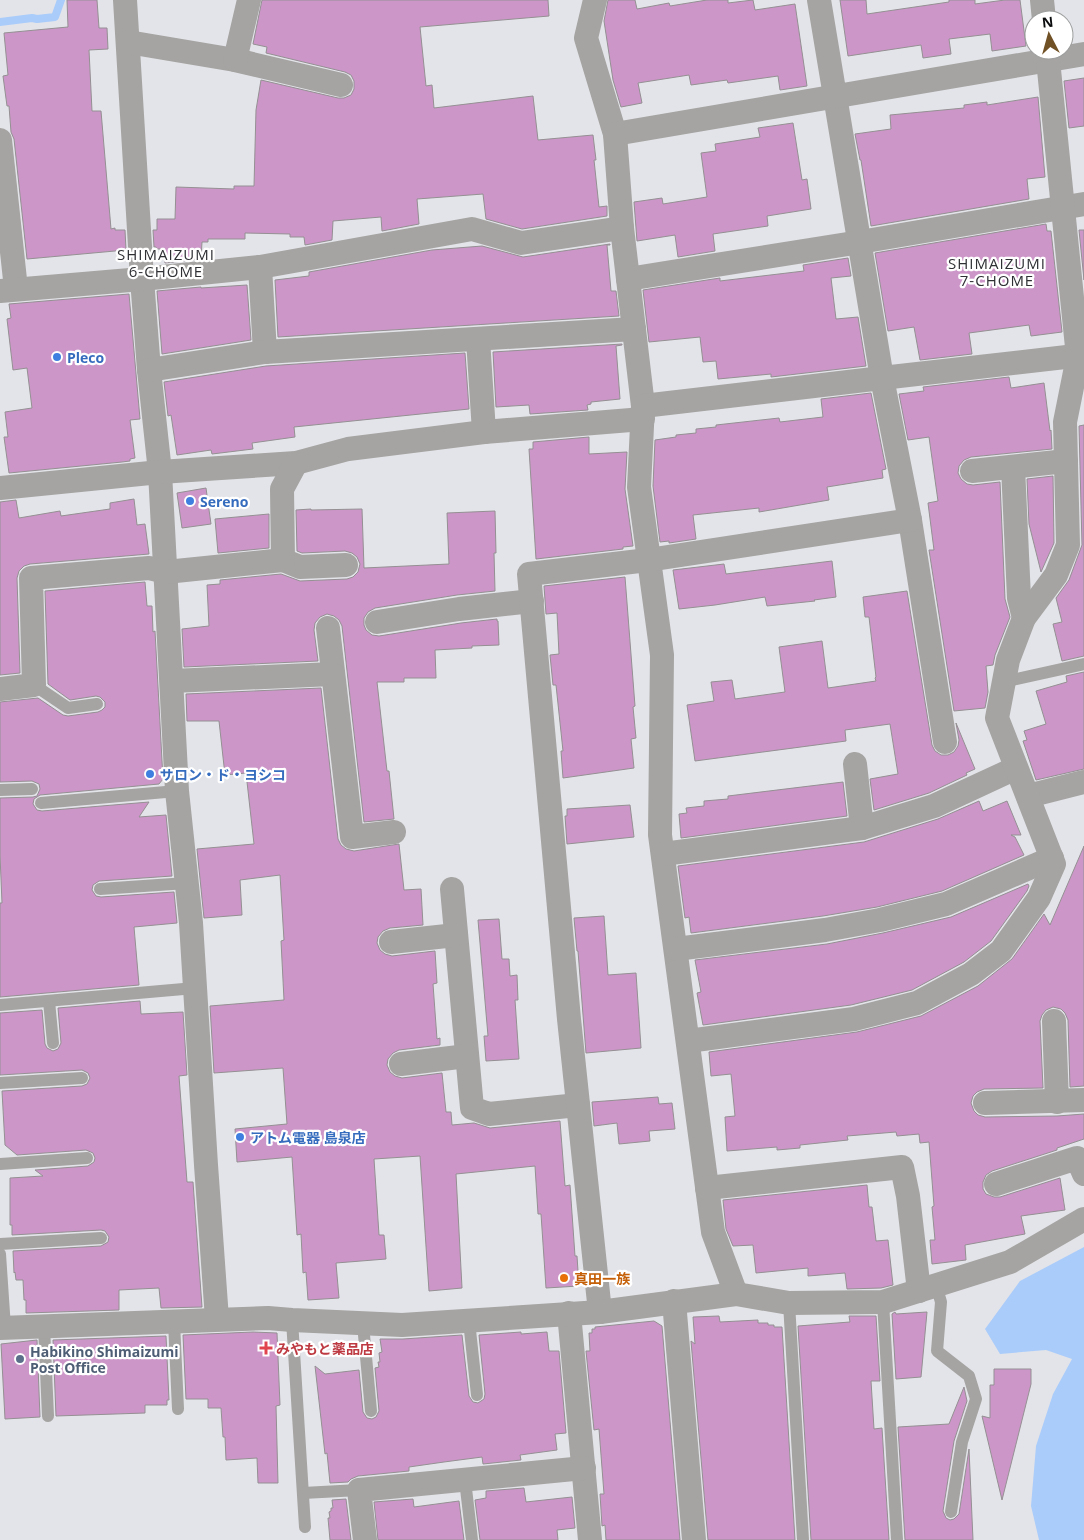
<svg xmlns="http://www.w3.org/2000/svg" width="1084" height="1540" font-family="'Open Sans','Noto Sans JP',sans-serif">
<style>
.water{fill:#aaccfa}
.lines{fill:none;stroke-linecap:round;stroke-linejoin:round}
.stream{stroke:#aaccfa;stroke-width:8}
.building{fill:#cd96c8;stroke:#949093}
.service{stroke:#a5a4a2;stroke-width:12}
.minor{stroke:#a5a4a2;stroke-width:24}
.shop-dot{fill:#3f7fe0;stroke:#fff;stroke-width:2}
.food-dot{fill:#e8710a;stroke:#fff;stroke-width:2}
.health-dot{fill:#e0444e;stroke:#fff;stroke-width:2}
.service-dot{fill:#5c6f8a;stroke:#fff;stroke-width:2}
.labels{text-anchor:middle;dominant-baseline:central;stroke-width:4.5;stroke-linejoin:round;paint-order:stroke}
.shop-label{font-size:14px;font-weight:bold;fill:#366cbe;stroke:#fff;text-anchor:start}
.food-label{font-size:14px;font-weight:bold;fill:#c56008;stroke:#fff;text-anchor:start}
.health-label{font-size:14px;font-weight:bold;fill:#be3a42;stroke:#fff;text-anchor:start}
.service-label{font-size:14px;font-weight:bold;fill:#4e5e75;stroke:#fff;text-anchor:start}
.neighbourhood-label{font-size:15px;letter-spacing:1px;fill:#2f3034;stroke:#fff}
</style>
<rect width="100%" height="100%" fill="#e3e4e9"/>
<polygon class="water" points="1084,1247 1084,1540 1039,1540 1031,1506 1036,1446 1053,1394 1072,1359 1046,1350 1000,1354 985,1329 1020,1281"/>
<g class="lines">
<polyline class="stream" points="0,22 32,18 37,19 55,17 61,0"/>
</g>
<g class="building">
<polygon points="67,0 97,0 99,28 107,28 108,49 89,50 92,111 101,111 111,229 115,228 115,230 125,230 126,250 27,259 14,139 11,132 9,106 7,106 3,76 8,75 4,33 68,27"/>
<polygon points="262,0 548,0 549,16 420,27 426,86 432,85 434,108 533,96 538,140 593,135 596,160 594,160 599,207 607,206 607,216 522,229 486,219 483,194 417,199 419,224 382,231 381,217 333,221 332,240 305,245 304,237 290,237 290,234 245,233 245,239 208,239 208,242 202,242 201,259 165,263 163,249 156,249 156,247 154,247 153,230 157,230 157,219 175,219 176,187 234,189 234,186 254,186 256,110 261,80 338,98 344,98 351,95 354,89 354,81 351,75 345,72 266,53 267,47 253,44"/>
<polygon points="608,0 635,0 637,9 669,3 670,6 707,0 728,0 728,3 753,0 755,10 795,4 807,86 780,90 778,76 728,83 727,80 691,85 689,75 638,83 642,103 621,107 613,80 604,21"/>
<polygon points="840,0 866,0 867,14 949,2 949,0 975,0 975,4 1005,0 1020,0 1026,46 992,51 990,34 949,39 951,54 923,58 921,45 848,56"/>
<polygon points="1084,78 1084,126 1069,128 1064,81"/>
<polygon points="1038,97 1045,177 1027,179 1029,199 871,226 861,160 860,160 855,134 891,129 890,115 964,108 964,105 987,102 987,105"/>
<polygon points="793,123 802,180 807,179 811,209 767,216 768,226 713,234 715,251 678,257 675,235 637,241 634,202 662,198 663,204 707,197 701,153 716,151 715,144 760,137 758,128"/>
<polygon points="1046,224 1047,231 1051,231 1062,332 1031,336 1029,325 969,333 972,354 920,360 914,327 888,331 875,253"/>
<polygon points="1079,230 1084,230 1084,280"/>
<polygon points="610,244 610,245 607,245 611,291 616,291 619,316 278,337 275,280 309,276 309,272 432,250 482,246 523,257"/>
<polygon points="848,258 851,276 831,278 836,319 858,317 866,366 771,377 771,374 718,379 716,361 703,362 700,337 649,342 643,290 720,278 720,281 804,271 803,265"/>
<polygon points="247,285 251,340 162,354 157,291 201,287 201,288"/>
<polygon points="129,294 140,419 130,420 135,458 130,459 130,461 122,462 9,473 4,437 8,437 5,412 32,408 27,368 13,370 7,319 11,318 9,304"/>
<polygon points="622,344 622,345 616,346 620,399 591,402 591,404 587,405 588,410 530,414 529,405 496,407 493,352"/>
<polygon points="465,353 469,409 294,427 295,437 252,443 253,449 212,454 211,450 177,455 171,415 168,416 164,382 266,366"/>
<polygon points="1009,377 1011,388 1044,383 1050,431 1051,430 1052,449 971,457 964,460 959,466 958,473 961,479 967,484 973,485 1000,482 1005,599 1010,617 995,655 993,665 986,666 988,692 985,708 954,711 929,550 934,550 928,503 938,501 929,437 908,440 899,394 924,391 923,387"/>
<polygon points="871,393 886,469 882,470 883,478 827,487 829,500 759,512 759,508 693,515 696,539 669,543 669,541 660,542 653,486 655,440 676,437 676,435 696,433 696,429 716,427 716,425 779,418 780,422 823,417 821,399"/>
<polygon points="1084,425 1084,656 1062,661 1053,624 1062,622 1056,598 1069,580 1082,545 1079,426"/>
<polygon points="589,437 589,454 627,452 625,489 633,546 623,547 623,549 536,559 529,449 533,449 533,442"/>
<polygon points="1053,476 1054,543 1041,572 1029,524 1027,479"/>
<polygon points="206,488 211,524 182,528 177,493"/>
<polygon points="134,499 137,525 145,524 149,554 30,564 24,566 19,571 17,578 20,673 0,675 0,502 16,500 19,518 60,511 61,516 110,509 110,503"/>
<polygon points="311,509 311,510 362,509 364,568 449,564 447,513 495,511 496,553 494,553 495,591 457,595 375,608 368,612 364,618 364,625 366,630 372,635 379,636 461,623 497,619 497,621 498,621 499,645 472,646 472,648 435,650 436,678 404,678 404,682 377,682 387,771 389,771 394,819 364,822 342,626 339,620 334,616 327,614 320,617 315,623 314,630 318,661 184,667 182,629 209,626 207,585 220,584 220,580 281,574 300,581 347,579 353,577 358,572 360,564 357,557 352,553 345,551 302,553 297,551 296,510"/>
<polygon points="269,514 269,548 218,553 215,519"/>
<polygon points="832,561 836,597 814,600 815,601 767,606 765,597 715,605 679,609 673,570 724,564 726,574"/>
<polygon points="625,577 635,706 633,707 636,738 631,739 634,768 563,778 561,751 563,751 556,685 553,685 550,655 559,654 557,613 546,614 544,586"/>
<polygon points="145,582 147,606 152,606 153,632 155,631 163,779 159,784 40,795 34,799 33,804 37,810 42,811 149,802 139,817 166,815 172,876 99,881 93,885 92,890 96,896 101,897 174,892 177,923 134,927 139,985 0,997 0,903 2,903 0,855 0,798 33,797 37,796 40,789 39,784 32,781 0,782 0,702 38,698 63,715 68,716 98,712 102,710 105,707 105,702 100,697 96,696 70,700 48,684 45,591"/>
<polygon points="907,591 932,745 935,751 941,755 948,755 954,752 958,746 959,740 956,723 975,769 966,773 967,775 929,793 874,810 870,779 898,774 890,724 845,730 846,741 695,761 687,705 714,701 711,682 732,680 735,699 785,692 779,647 822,641 828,688 876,681 875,678 876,677 869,617 865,617 863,597"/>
<polygon points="1084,672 1084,769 1036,780 1023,741 1027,740 1024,731 1046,724 1036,691 1067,682 1066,676"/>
<polygon points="321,688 338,839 341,845 346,849 354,851 399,844 404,890 421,889 423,925 390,928 383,931 378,937 377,943 380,950 385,954 392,956 435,951 437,983 433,984 437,1039 440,1038 440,1045 399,1050 393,1053 388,1059 387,1065 390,1072 395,1076 402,1078 442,1073 446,1112 451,1112 452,1125 474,1123 490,1128 560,1121 565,1186 570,1185 575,1256 577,1256 579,1286 546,1288 541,1214 538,1214 535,1166 456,1174 462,1288 429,1291 420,1156 374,1159 379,1235 384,1235 386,1259 336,1263 339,1298 308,1300 306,1272 303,1273 301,1234 297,1235 292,1157 237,1162 235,1129 287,1124 283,1068 214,1073 210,1006 284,1000 281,941 284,940 280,875 240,880 242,915 204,918 197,849 254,844 246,773 225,775 219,721 187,721 186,694"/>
<polygon points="843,782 847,816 681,838 679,814 687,813 686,808 704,806 704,801 728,799 728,796"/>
<polygon points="979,801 983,811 1007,801 1021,835 1011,835 1015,837 1024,855 942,891 877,907 823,916 691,933 689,917 685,918 678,866 864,842 938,819"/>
<polygon points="630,805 634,837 567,844 565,816 567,816 567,809"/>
<polygon points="1084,846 1084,1086 1070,1087 1068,1020 1065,1013 1061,1009 1053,1007 1046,1010 1042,1015 1040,1021 1043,1088 984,1089 977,1092 973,1096 971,1103 974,1111 978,1115 985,1117 1057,1116 1084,1114 1084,1139 1057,1148 1057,1150 992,1171 986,1175 983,1182 983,1189 986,1194 994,1197 1000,1197 1060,1178 1065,1210 1021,1216 1025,1234 965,1245 966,1260 932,1264 930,1240 935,1240 932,1207 934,1206 929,1142 920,1143 919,1134 897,1136 896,1132 847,1136 848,1140 800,1145 800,1148 777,1150 777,1147 727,1151 725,1117 735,1116 731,1074 711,1076 709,1052 857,1032 921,1016 978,986 1012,959 1044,914 1050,925"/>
<polygon points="1028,884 1029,886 1027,891 991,941 964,962 912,990 851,1005 703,1025 697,993 701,992 695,960 827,944 883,933 951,917"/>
<polygon points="604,916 608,975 636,973 641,1048 586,1053 578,951 577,951 574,918"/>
<polygon points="499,919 502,959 509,959 510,976 517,975 518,1000 515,1000 519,1059 486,1061 484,1036 488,1036 478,920"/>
<polygon points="140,1001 141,1014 183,1012 187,1075 179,1076 187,1182 193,1182 202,1307 161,1308 159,1288 119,1290 119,1310 26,1313 26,1300 24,1300 23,1280 16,1280 15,1272 14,1273 13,1251 101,1246 108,1242 109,1237 105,1231 101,1230 12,1235 12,1225 10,1225 10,1178 43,1176 35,1170 88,1166 94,1162 95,1158 93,1153 86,1150 17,1155 5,1145 2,1091 82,1086 87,1084 90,1078 88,1073 82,1070 0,1075 0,1013 42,1010 45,1044 47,1048 53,1051 58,1049 61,1043 58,1008"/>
<polygon points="658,1097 659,1104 672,1103 675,1129 649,1131 650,1141 619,1144 617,1123 594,1126 592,1102"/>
<polygon points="867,1185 869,1207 872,1207 876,1241 888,1240 893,1285 881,1288 847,1289 845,1273 808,1276 808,1268 756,1273 753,1245 733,1246 726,1229 723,1200"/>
<polygon points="895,1312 896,1314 927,1312 921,1377 896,1379 892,1314"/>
<polygon points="719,1316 720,1322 758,1320 758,1323 768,1323 768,1325 774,1325 774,1327 782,1327 795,1540 708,1540 691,1341 695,1344 693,1317"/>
<polygon points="849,1316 876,1316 880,1381 871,1381 874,1429 882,1428 889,1540 811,1540 798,1326 850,1322"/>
<polygon points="654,1321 662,1326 680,1540 606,1540 605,1525 602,1526 600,1494 604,1494 599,1429 594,1430 586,1351 590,1351 589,1333 592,1333 592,1329 595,1329 595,1327"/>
<polygon points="253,1332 277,1333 280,1405 276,1406 278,1483 258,1483 257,1458 226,1460 225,1437 223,1437 221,1408 208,1408 208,1399 186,1399 183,1335"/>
<polygon points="521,1332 521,1334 547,1332 549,1351 559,1351 566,1433 555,1434 557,1450 520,1455 521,1460 483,1464 482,1457 444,1462 409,1467 409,1471 358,1476 351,1479 348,1482 330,1483 327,1453 325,1454 315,1366 325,1374 359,1370 363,1412 367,1418 372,1419 376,1417 379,1411 375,1368 379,1367 378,1362 380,1362 379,1353 382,1352 380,1339 403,1339 462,1335 469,1396 473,1402 478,1403 484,1399 485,1394 479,1335"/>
<polygon points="166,1336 169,1400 167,1400 167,1405 145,1405 145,1413 56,1416 53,1340"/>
<polygon points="37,1340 40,1417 5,1419 1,1344"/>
<polygon points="994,1369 1031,1369 1031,1384 1002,1500 982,1416 990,1418 990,1385 994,1385"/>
<polygon points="964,1387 967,1401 954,1441 943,1511 946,1518 950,1520 954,1519 959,1514 969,1449 973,1540 905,1540 898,1427 949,1424"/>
<polygon points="524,1488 526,1502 572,1497 575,1528 557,1530 558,1540 480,1540 475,1500 486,1498 486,1491"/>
<polygon points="346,1499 351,1540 330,1540 328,1518 330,1518 329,1512 331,1511 331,1508 333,1508 332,1500"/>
<polygon points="413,1499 414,1507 459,1501 464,1540 378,1540 374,1502"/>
</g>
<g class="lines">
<g class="service">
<polyline points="1003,682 1084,664"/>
<polyline points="34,685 68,708 97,704"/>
<polyline points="0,790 32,789"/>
<polyline points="41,803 177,791"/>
<polyline points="100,889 187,883"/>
<polyline points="49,1001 53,1043"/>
<polyline points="0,1005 195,988"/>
<polyline points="0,1083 82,1078"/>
<polyline points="0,1164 87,1158"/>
<polyline points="0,1244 101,1238"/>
<polyline points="0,1254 5,1328"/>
<polyline points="936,1285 941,1302 937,1351 969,1376 976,1399 962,1442 951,1512"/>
<polyline points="883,1302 897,1540"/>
<polyline points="789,1303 803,1540"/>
<polyline points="292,1320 305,1527"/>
<polyline points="469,1321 477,1395"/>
<polyline points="174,1322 178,1409"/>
<polyline points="363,1324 371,1411"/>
<polyline points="44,1326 48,1416"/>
<polyline points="465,1480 472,1540"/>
<polyline points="303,1493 359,1490"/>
</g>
<g class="minor">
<polyline points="125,0 142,279 149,370 160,472 177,791 191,923 206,1165 217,1319"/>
<polyline points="595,0 586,38 615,134 622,228 643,406 639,487 662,655 660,835 713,1232 736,1294"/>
<polyline points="819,0 882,378 910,520 945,742"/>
<polyline points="1042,0 1044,20"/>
<polyline points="128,42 235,60 341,85"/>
<polyline points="235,60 249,0"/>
<polyline points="615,134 1084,54"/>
<polyline points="0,140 16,289"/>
<polyline points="260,267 265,352"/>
<polyline points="628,279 860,242 1084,204"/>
<polyline points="0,291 142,279 260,267 472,229 521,243 622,228"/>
<polyline points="478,339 484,432"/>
<polyline points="149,370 265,352 634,329"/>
<polyline points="643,406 882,378 1084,355"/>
<polyline points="1013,467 1019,598 1024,618"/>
<polyline points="972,471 1066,461"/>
<polyline points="0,488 160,472 296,463 348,449 484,432 643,419"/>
<polyline points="283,560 300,567 346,565"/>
<polyline points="377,622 459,609 532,601"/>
<polyline points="328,628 352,837 394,832"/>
<polyline points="172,681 333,674"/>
<polyline points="0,689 34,685 31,578 149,568 166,572 283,560 282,489 296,463"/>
<polyline points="855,764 862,828"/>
<polyline points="1028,796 1084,782"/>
<polyline points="663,854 862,828 934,806 1016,768"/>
<polyline points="452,889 472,1108 489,1114 578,1105"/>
<polyline points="391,942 456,935"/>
<polyline points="676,949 825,930 880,920 946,904 1052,858"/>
<polyline points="1054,1021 1057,1102"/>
<polyline points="688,1041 854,1019 917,1003 971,974 1001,951 1039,898 1054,864 997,718 1008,660 1024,618 1056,575 1068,545 1065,422 1078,357 1047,50"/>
<polyline points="401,1064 467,1056"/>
<polyline points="985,1103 1084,1100"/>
<polyline points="996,1184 1077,1158 1084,1174"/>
<polyline points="707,1188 902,1167 908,1196 919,1291"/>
<polyline points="674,1301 694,1540"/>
<polyline points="600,1312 569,1019 529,574 648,560 910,520"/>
<polyline points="569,1313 590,1540"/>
<polyline points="0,1328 268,1318 292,1320 402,1325 600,1312 736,1294 789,1303 883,1302 1010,1262 1084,1219"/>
<polyline points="365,1540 359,1490 584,1468"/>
</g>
</g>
<g class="shop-dot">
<circle cx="57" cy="357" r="5"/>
<circle cx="190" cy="501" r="5"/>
<circle cx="150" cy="774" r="5"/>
<circle cx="240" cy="1137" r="5"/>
</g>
<circle class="food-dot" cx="564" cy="1278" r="5"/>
<path class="health-dot" d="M263.5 1340.5h5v5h5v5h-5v5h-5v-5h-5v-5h5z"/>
<circle class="service-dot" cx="20" cy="1359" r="5"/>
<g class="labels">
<g class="shop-label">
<text x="67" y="357">Pleco</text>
<text x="200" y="501">Sereno</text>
<text x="160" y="774">サロン・ド・ヨシコ</text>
<text x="250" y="1137">アトム電器 島泉店</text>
</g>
<g class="food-label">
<text x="574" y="1278">真田一族</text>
</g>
<g class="health-label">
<text x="276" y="1348">みやもと薬品店</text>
</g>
<g class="service-label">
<text x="30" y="1351">Habikino Shimaizumi<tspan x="30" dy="16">Post Office</tspan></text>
</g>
<g class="neighbourhood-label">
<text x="166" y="254">SHIMAIZUMI<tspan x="166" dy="17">6-CHOME</tspan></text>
<text x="997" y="263">SHIMAIZUMI<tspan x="997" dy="17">7-CHOME</tspan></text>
</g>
</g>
<g transform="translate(1049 35) rotate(354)"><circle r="24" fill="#ffffff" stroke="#9d9e9e"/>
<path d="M0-4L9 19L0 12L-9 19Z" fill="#705126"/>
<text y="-8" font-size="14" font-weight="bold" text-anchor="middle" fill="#0b0c0d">N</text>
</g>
</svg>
